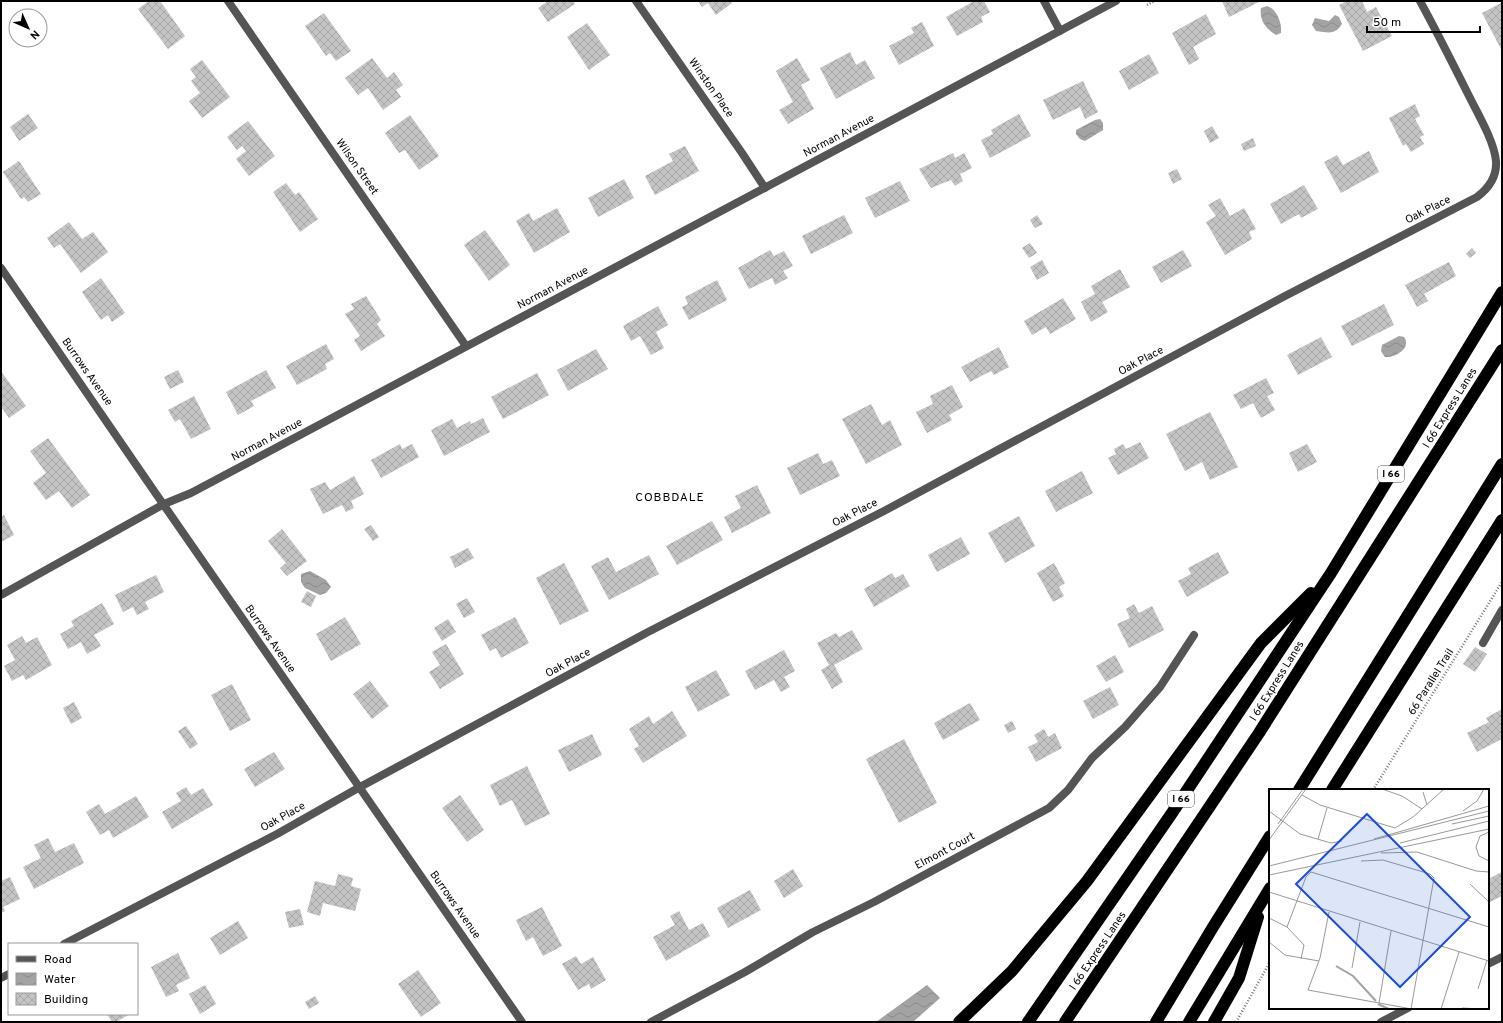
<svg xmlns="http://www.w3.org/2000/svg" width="1503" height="1023" font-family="Overpass,sans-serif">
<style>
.water{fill:url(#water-waves)}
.building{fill:url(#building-cross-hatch)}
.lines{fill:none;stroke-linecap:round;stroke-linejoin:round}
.path{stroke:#777;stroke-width:2.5;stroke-dasharray:1 2;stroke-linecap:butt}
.street{stroke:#555;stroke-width:8}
.highway{stroke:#000;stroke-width:12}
.labels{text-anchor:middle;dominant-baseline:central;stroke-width:3.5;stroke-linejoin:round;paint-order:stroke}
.shield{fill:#fff;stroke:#4c4c4c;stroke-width:1}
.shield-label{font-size:10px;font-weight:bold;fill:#000}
.street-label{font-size:11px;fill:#000;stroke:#fff}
.neighbourhood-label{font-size:12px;letter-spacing:1px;fill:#000;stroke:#fff}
.inset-river{fill:none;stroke:#a3a3a3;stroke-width:2}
.inset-road{fill:none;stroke:#999;stroke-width:1}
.view{fill:#1d4ed8;fill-opacity:0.15;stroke:#1d4ed8;stroke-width:2}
.inset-edge{fill:none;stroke:#000;stroke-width:2}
</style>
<defs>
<pattern id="water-waves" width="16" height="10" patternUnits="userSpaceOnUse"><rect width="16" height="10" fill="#a3a3a3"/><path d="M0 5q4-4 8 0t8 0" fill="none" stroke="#8b8b8b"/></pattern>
<pattern id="building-cross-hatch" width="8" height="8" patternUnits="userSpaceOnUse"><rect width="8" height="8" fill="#c4c4c4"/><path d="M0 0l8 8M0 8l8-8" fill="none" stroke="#a7a7a7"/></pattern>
</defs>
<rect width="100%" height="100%" fill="#fff"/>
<g class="water">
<path d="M1267,6C1277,9 1282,23 1281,33L1276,35C1266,29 1259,20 1261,8Z"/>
<path d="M1335,15L1339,17L1342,24C1334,36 1328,32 1316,31L1312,25L1315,18L1329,21Z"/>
<polygon points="1100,119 1103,123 1103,130 1085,141 1080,139 1076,134 1076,130 1095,120"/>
<path d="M1399,336L1404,337C1412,348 1395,358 1385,357L1381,351L1382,345Z"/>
<polygon points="310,571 326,580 331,587 326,593 320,595 305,588 301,582 301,574"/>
<polygon points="927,985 940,998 913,1022 876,1022"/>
</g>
<g class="building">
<polygon points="149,1 160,1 185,36 168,49 138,9"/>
<polygon points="548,1 573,1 575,4 548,22 538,8"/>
<polygon points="698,1 730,1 732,3 716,15 708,3 702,7"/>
<polygon points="974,1 984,1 990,12 981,17 983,22 957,36 946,17"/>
<polygon points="1222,1 1261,1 1229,17"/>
<polygon points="1347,1 1362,1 1367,12 1376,7 1392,36 1363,51 1339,5"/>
<polygon points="1501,3 1502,48 1501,49 1482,13"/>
<polygon points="324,13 351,51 336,61 330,53 326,56 305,26"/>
<polygon points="1206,14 1216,34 1193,47 1199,59 1189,65 1172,33"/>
<polygon points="922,22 934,46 899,65 889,46 914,33 911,28"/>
<polygon points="587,23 610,55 589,70 567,37"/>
<polygon points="850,52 856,65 865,60 875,78 836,99 820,68"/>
<polygon points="1149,54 1159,73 1129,90 1119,71"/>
<polygon points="372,58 387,78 394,72 403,85 396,90 401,97 383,110 368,88 358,95 345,78"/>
<polygon points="797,58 810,80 801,85 814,109 788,124 779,110 793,102 776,71"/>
<polygon points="202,60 230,97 202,118 189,101 200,93 191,81 196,77 190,69"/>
<polygon points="1083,81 1098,112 1085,119 1080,107 1053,120 1043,100"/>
<polygon points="1415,104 1420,116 1415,119 1424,135 1420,137 1424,144 1411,152 1406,144 1403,146 1389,118"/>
<polygon points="28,114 38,128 19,141 10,127"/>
<polygon points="1019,114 1031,136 990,158 981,140 993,134 991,130"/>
<polygon points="410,115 439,156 419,170 405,150 399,153 385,133"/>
<polygon points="248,121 275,156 249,176 236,159 246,151 242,146 237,150 227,137"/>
<polygon points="1212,126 1219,138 1210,143 1204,131"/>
<polygon points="1253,138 1256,146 1244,151 1241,144"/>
<polygon points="685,146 699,171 655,195 645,176 673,161 669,154"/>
<polygon points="1369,151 1379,172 1341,193 1324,162 1337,155 1343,165"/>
<polygon points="953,153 955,158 964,153 972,168 960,174 963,181 955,186 951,180 931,188 919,169"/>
<polygon points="19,161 41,194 28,202 24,197 21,199 3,172"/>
<polygon points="1177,169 1182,179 1173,184 1168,173"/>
<polygon points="624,179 634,198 598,217 588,198"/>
<polygon points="900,181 910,201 875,218 865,198"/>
<polygon points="286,183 295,195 299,192 318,219 300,232 273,192"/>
<polygon points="1304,185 1318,209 1301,218 1299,214 1281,224 1270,204"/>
<polygon points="1220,198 1230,216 1244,208 1256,229 1249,232 1252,239 1225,255 1206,222 1216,216 1208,205"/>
<polygon points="557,208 570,232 534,253 516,221 529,213 533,221"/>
<polygon points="844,215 853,233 811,254 802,236"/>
<polygon points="1037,215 1043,224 1035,228 1030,220"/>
<polygon points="69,222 82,239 93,232 108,252 81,273 60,244 54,248 47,238"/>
<polygon points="485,230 510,265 489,281 464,245"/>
<polygon points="1030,243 1037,253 1029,258 1022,248"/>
<polygon points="1472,248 1476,253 1470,258 1466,254"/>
<polygon points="770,250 774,256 784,251 793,266 783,271 788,278 775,285 772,278 749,289 738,268"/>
<polygon points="1183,250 1192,266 1161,283 1152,267"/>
<polygon points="1042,260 1049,273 1037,280 1030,267"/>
<polygon points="1449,262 1456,276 1424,294 1428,301 1417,307 1405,285"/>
<polygon points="1120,269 1130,287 1102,302 1108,312 1091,322 1081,302 1095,294 1091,286"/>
<polygon points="101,278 125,313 112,322 108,315 101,320 82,292"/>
<polygon points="717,280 727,300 689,320 682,307 688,304 685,297"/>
<polygon points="366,296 381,320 377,324 385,336 361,351 354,340 360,336 345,314 354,309 351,304"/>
<polygon points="1063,298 1076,319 1050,334 1046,327 1032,335 1024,321"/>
<polygon points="1384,304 1394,325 1352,346 1341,326"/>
<polygon points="658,306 668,325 656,332 664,348 651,355 640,336 631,341 623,326"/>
<polygon points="1321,337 1332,357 1298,375 1287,355"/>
<polygon points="326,344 334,359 325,364 327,369 297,385 286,366"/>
<polygon points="999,347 1009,367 994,375 991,371 970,382 961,367"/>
<polygon points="596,349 608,369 568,391 557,370"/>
<polygon points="178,370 184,382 170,389 164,377"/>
<polygon points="266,370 276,388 251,401 254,406 238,415 226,392"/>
<polygon points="1,371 26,406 9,418 1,407"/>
<polygon points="537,373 549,395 503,419 491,397"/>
<polygon points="1266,378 1274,393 1267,396 1275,410 1261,418 1253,403 1241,409 1233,395"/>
<polygon points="952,385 963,407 949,415 952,420 927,433 916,412 933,404 930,396"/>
<polygon points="194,396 211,429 191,439 180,419 175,422 168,410"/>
<polygon points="871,404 882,425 890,420 902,445 866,464 842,419"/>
<polygon points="1210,412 1238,467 1210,480 1202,462 1185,471 1166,434"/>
<polygon points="483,418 490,432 444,456 431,430 452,419 457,428 470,421 471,424"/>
<polygon points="48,438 90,495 72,508 59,491 46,500 33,483 46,473 30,451"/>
<polygon points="1140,442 1149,458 1118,475 1108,458 1116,454 1114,449 1123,444 1126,449"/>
<polygon points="400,444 402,449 412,444 419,457 381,478 371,460"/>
<polygon points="1307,444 1317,462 1298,472 1289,453"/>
<polygon points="818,453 823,464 832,460 840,476 800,495 787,468"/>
<polygon points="1082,471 1093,493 1056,512 1045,491"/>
<polygon points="354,476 364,494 351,501 354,508 346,512 342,505 323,514 310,489 325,482 330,490"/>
<polygon points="757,485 771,513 732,533 724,517 741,508 735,496"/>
<polygon points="4,515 14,535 1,542 1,517"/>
<polygon points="1019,516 1035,546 1005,563 988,533"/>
<polygon points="712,521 723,540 677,565 666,546"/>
<polygon points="371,525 379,537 373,541 364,529"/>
<polygon points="282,529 307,561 287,576 280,568 286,563 268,541"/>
<polygon points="961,537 970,554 937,572 928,555"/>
<polygon points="468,548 474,558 455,568 450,557"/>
<polygon points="1218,552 1229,573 1187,597 1178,581 1191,574 1188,568"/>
<polygon points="649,555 659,574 609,600 591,566 608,557 616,572"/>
<polygon points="564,563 589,611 560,625 536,578"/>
<polygon points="1054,563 1065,583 1059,587 1064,596 1053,602 1037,573"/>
<polygon points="892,573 895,578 903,574 910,586 874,607 864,589"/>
<polygon points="156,575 164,592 145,602 149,609 137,615 133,607 123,612 115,595"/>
<polygon points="307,591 316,596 311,607 301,602"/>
<polygon points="467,598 475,612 464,618 456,604"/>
<polygon points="102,603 114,624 94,635 101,646 87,654 81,642 68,649 60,634 74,626 71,621"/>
<polygon points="1134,604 1139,613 1152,606 1164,630 1129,648 1117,624 1130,618 1126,609"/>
<polygon points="345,617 361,644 331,661 316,634"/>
<polygon points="515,617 529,643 501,658 496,648 490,651 481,635"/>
<polygon points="448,619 456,632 442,641 434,628"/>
<polygon points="852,630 863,649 834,665 843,682 832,689 821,670 829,665 817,643 836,633 839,637"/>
<polygon points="22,636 26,643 37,637 52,665 26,680 23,675 12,681 4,666 15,660 7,645"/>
<polygon points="446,644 464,674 440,689 429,672 440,665 432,652"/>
<polygon points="1475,647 1487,654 1475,672 1463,664"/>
<polygon points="784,650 795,671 784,677 790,687 781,692 774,680 755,690 745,671"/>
<polygon points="1115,655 1124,672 1106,682 1096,666"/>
<polygon points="716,670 730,695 698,712 685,687"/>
<polygon points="370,681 389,706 372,719 353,694"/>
<polygon points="232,684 251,720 230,731 211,695"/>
<polygon points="1110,687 1119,705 1093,719 1083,701"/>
<polygon points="74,702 82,718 71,724 63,708"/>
<polygon points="970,703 980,720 943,740 934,723"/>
<polygon points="1502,709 1502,739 1477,752 1467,733 1489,722 1486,718"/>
<polygon points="672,711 687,736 643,763 634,749 639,746 629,729 649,716 653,724"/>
<polygon points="1012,721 1016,729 1008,733 1004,725"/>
<polygon points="186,726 198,744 190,749 178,731"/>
<polygon points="1044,729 1048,737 1055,733 1062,748 1036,762 1028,747 1038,742 1034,735"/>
<polygon points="592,734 602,755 569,772 558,750"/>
<polygon points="904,739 937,803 899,823 866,759"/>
<polygon points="274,752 285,769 255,787 244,769"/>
<polygon points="527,766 550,814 525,826 512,800 500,806 490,785"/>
<polygon points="186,787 191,795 203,788 213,805 172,829 162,812 181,801 176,793"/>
<polygon points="460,795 484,830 467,842 442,808"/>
<polygon points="136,796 149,817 113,838 109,830 100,835 86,812 99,804 105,814"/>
<polygon points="48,838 55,852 74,843 84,863 34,889 23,867 41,858 34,845"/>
<polygon points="793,869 803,886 784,898 774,881"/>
<polygon points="1502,872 1502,896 1488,903 1488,879"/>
<polygon points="338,874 353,878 351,886 361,889 355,911 323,903 320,916 307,912 315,881 335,886"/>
<polygon points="10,877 20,899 3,907 5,911 1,913 1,881"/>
<polygon points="750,890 761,910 728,928 717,908"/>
<polygon points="542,907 562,946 543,956 533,937 526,941 516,920"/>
<polygon points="300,909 304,925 289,928 285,912"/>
<polygon points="679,911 689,930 703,923 710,936 666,961 653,937 675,925 670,916"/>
<polygon points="238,921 248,938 220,955 210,938"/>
<polygon points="178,953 190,978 176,985 179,991 166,997 151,967"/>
<polygon points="576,956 581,964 593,957 606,980 591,989 589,984 578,990 562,964"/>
<polygon points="418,970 441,1003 421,1017 398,984"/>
<polygon points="205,985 216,1004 200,1014 189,994"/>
<polygon points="315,996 319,1003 309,1009 305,1002"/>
<polygon points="107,1014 130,1014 116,1022 112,1022"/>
</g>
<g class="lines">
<g class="path">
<polyline points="1147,5 1155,1"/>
<polyline points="1373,790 1502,582"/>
<polyline points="1236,1022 1270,962"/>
</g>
<g class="street">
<polyline points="228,1 466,346"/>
<polyline points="636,1 742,153 765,188"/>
<polyline points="1044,1 1060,31"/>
<polyline points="1,268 152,488 522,1022"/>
<polyline points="1,595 164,504 191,493 1116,1"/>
<polyline points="1483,643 1502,610"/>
<path d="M64,944L277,834L360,787L648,632L884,511L1285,296L1477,197C1489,188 1497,176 1496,161C1494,141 1478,114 1469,96C1453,64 1437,32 1420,1"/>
<polyline points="1488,964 1502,957"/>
<polyline points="1,978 9,974"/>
<polyline points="651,1022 745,972 813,932 874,902 1049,808 1068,790 1092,758 1125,727 1160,687 1194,635"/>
<polyline points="1381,1022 1408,1008"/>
</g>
<g class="highway">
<polyline points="1299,790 1502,464"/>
<polyline points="1332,790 1502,520"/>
<polyline points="959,1022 1012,971 1087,881 1261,643 1311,593"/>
<polyline points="1028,1022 1172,813 1331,573 1502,292"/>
<polyline points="1065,1022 1259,733 1502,350"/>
<polyline points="1156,1022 1213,927 1270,836"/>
<polyline points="1189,1022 1270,888"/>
<polyline points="1214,1022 1239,978 1258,917"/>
</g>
</g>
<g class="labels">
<g class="shield">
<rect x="1378" y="466" width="26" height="16" rx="3"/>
<rect x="1168" y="791" width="26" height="16" rx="3"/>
</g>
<g class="shield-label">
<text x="1391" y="474">I 66</text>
<text x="1181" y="799">I 66</text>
</g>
<g class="street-label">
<text transform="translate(711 88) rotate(55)">Winston Place</text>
<text transform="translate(839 136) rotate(-28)">Norman Avenue</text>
<text transform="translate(357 167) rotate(55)">Wilson Street</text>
<text transform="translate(1428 210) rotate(-27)">Oak Place</text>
<text transform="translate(553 288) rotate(-28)">Norman Avenue</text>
<text transform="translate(1141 361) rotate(-28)">Oak Place</text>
<text transform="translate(87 372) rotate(55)">Burrows Avenue</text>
<text transform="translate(1450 408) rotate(-58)">I 66 Express Lanes</text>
<text transform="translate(267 440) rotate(-28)">Norman Avenue</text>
<text transform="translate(855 513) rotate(-27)">Oak Place</text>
<text transform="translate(270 639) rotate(55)">Burrows Avenue</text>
<text transform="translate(568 663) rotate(-28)">Oak Place</text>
<text transform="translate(1277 681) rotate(-58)">I 66 Express Lanes</text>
<text transform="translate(1431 682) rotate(-58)">66 Parallel Trail</text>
<text transform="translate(283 817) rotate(-29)">Oak Place</text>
<text transform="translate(945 851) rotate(-28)">Elmont Court</text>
<text transform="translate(455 905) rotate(55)">Burrows Avenue</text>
<text transform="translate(1098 951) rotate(-56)">I 66 Express Lanes</text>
</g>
<g class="neighbourhood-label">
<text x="670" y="498">COBBDALE</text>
</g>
</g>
<g transform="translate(1269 789)">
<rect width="220" height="220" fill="#fff"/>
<path class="inset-river" d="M67,177L84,187L107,212M109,215L120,220"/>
<path class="inset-road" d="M113,0L133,7L153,20M154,3L158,16M33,6L51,16L126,39L144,28L175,0M0,22L31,45L62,54L73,52M194,22L208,12L215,0M9,35L34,0M183,35L220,27M220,43L211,47L207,58L210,67L220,72M49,50L58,19M105,50L220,17M0,51L37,0M131,54L220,32M112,64L148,63L207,82L220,83M92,72L114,71L161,85L165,89M0,77L220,22M0,86L220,40M201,95L220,113M0,103L220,172M60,123L51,169L39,201L143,220M0,129L18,138L35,156L32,170M18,138L37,88L42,83L220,138M0,153L16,166L50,172M83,179L91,133M209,200L218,171M110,214L122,142M193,219L212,220M142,220L165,89M172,220L190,163"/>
<path class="view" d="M98,25L201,128L131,198L27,95Z"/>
<rect width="220" height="220" class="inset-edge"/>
</g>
<rect width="1503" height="1023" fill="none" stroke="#000000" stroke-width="4"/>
<rect x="8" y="943" width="130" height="72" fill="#ffffff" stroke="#999999"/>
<rect x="16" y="956" width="20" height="6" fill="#555555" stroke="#999999"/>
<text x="44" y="963" font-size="12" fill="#000000">Road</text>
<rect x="16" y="973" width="20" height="12" fill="url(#water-waves)" stroke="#999999"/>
<text x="44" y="983" font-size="12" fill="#000000">Water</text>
<rect x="16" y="993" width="20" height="12" fill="url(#building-cross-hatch)" stroke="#999999"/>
<text x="44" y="1003" font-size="12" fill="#000000">Building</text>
<g transform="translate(28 28) rotate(135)"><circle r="19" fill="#ffffff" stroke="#999999"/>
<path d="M0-3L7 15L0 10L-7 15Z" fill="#000000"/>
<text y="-6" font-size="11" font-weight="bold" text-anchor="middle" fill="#000000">N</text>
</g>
<path d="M1367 26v6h113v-6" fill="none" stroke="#000000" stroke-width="2"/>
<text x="1373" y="26" font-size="12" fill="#000000" stroke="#ffffff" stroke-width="3" paint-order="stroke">50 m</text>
</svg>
